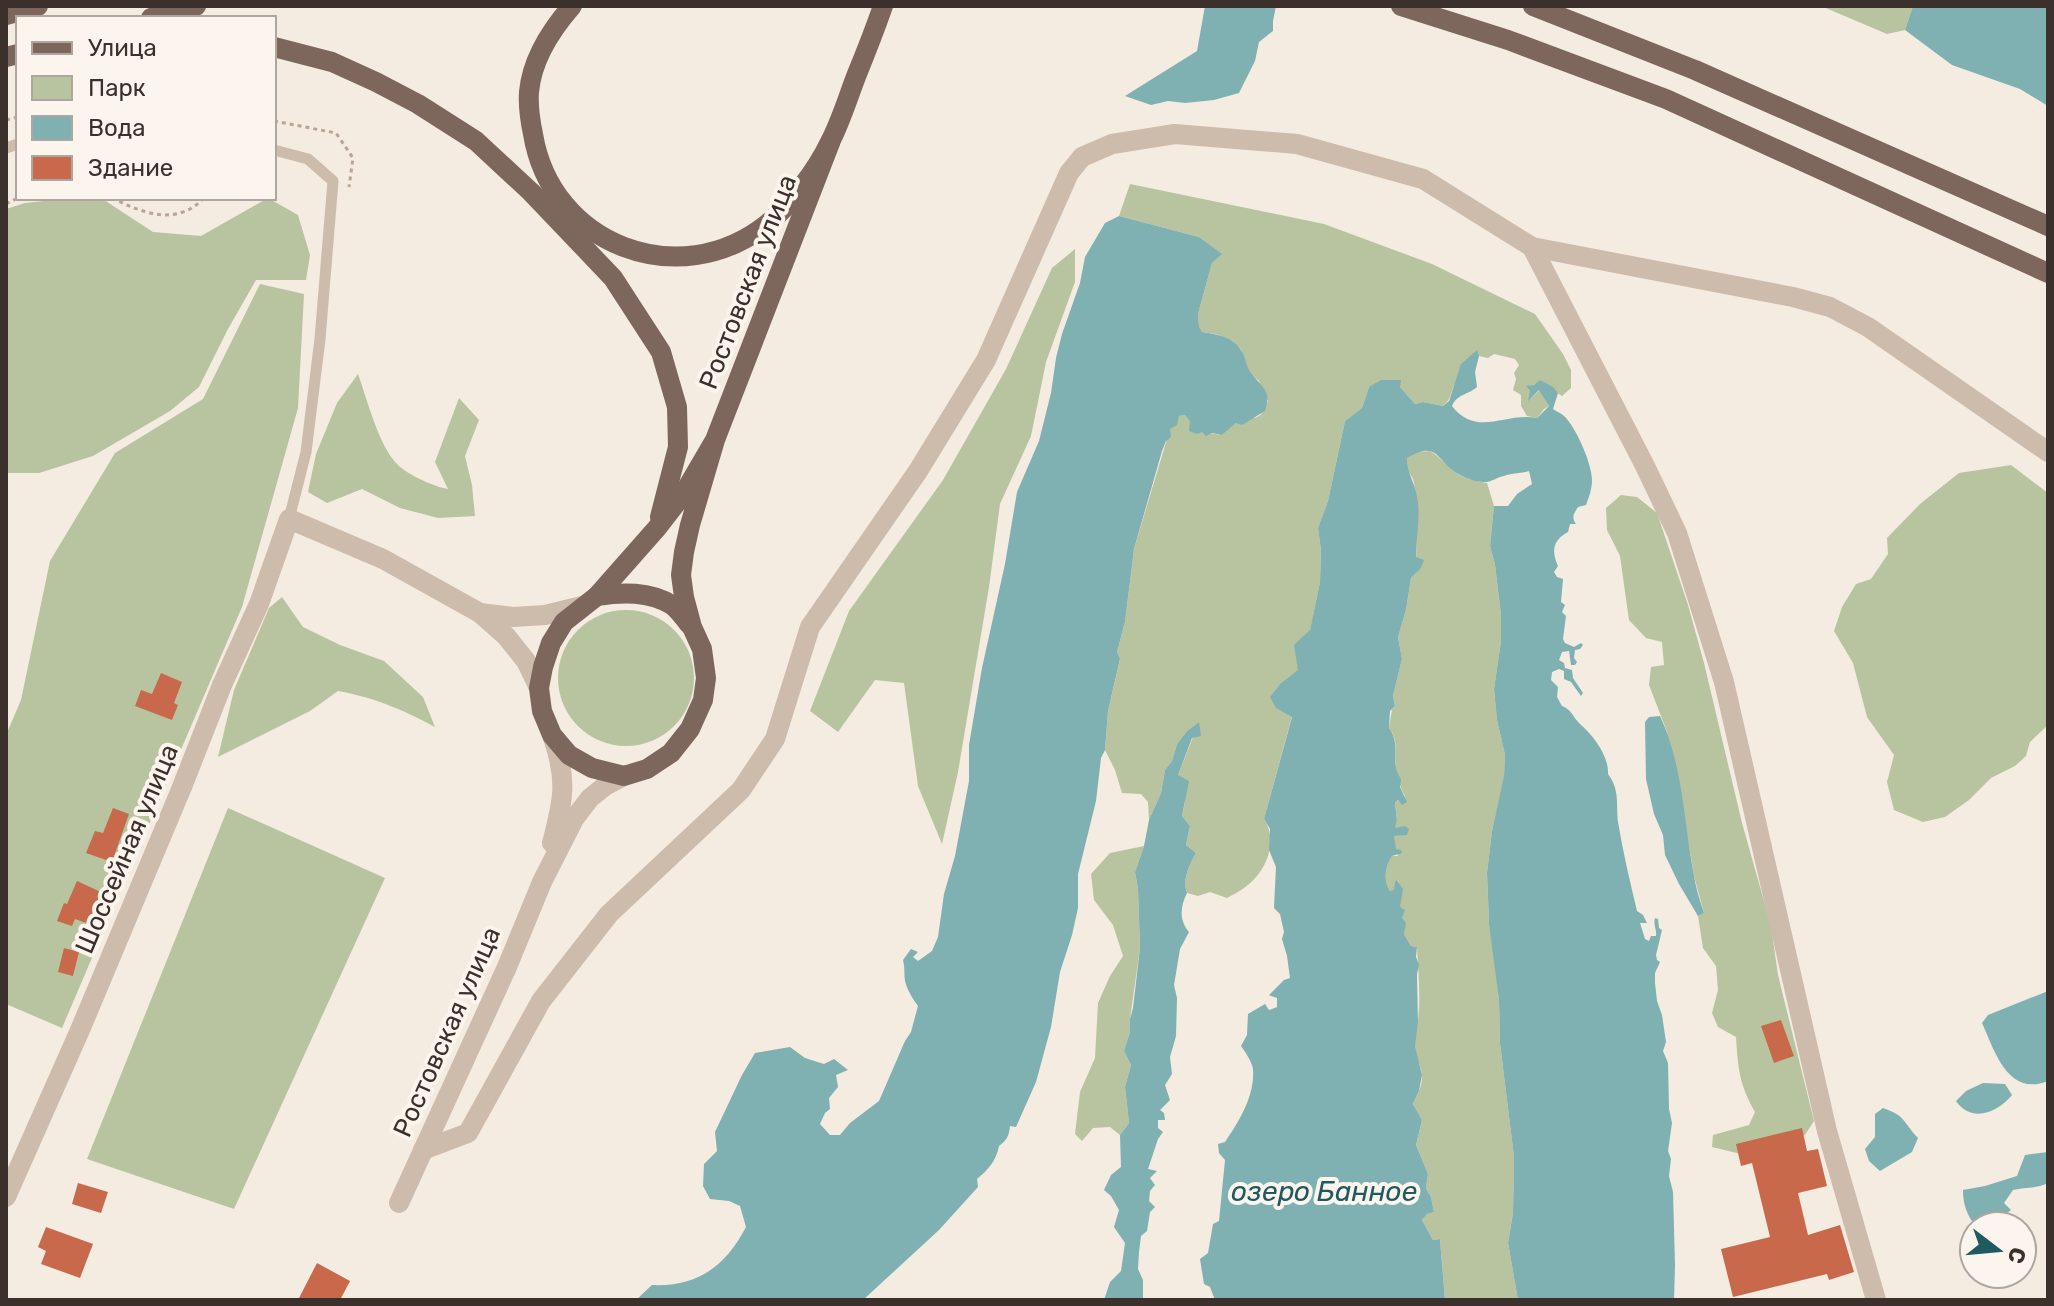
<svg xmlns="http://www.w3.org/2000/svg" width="2054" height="1306" font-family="Rubik,sans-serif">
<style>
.green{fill:#b8c4a0}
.water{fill:#7fb0b2}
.building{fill:#c8694b}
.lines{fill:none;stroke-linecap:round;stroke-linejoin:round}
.path{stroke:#b9a596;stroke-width:3;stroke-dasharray:4 4;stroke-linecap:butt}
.service{stroke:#cdbbac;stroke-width:11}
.minor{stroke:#cdbbac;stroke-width:20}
.primary{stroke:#7d675c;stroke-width:20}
.labels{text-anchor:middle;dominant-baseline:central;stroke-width:8;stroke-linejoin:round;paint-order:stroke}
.street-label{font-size:26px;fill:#3b302b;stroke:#fbf5ee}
.water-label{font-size:28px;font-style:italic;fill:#1f5a5e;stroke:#fbf5ee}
</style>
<rect width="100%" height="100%" fill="#f4ebe1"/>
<g class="green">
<polygon points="1821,6 1913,6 1905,30 1887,34"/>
<path d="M1130,184L1324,224L1432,264L1535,314L1563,354L1571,370V388L1562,396C1546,386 1550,379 1527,387L1530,391V399L1540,390L1549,406L1544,409L1537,418L1527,416L1521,406V395L1513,390L1516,379L1514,373L1519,365L1515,359L1494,354L1488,358L1479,356L1476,351C1467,361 1459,375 1453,388C1450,396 1450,400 1443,406L1423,402L1415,404L1400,387H1369L1362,408L1345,421L1328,501L1318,528L1321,550L1320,582L1310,631L1299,670L1281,683L1292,716L1264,819C1279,842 1266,873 1244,888C1239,892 1232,895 1227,898L1210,892L1198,896L1187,893C1182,880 1189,865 1196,853L1186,845L1190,826L1182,816L1185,802L1178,775L1199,722L1187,731L1177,744L1172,761L1165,770L1161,793L1149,820L1148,802L1141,794L1122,793L1115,770L1105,750L1108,711L1120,660L1117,652L1125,622L1134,549L1170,429L1179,416L1185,415L1202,432L1222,435C1227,431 1232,425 1238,422C1254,415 1261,423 1268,401L1259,381L1249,372L1241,349L1233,341L1216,334L1202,332L1199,326L1198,314L1212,263L1221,254L1199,237L1119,216Z"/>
<polygon points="72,198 101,198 153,232 201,236 268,198 298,215 310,255 306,280 256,280 228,329 199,387 170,411 93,456 39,473 6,473 6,209 25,203"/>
<polygon points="1075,249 1075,282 1046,362 1031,436 1000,504 989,587 958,772 942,844 918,786 904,683 875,680 838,732 810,711 849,611 943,480 1006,369 1052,268"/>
<polygon points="260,284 304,294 298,408 242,607 62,1028 6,1004 6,735 21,700 50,561 115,453 203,399"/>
<path d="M358,374C367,399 379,447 398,465C408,475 435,487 448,489L435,462L459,398L479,420L465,456L472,485L475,516L438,518L400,508L362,489L327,503L308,492L316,454L337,403Z"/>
<path d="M1430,451C1442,458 1446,466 1455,472C1464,479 1476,481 1487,483L1494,506L1490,546L1495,565L1501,615V641L1494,689L1497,720L1505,755L1504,779L1492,831L1487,873L1489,924L1495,960L1499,1000L1500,1043L1514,1157L1513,1213L1508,1243L1518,1300H1445L1440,1239L1433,1240L1422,1220L1427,1214L1434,1212L1431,1197L1426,1188L1428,1174L1416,1145L1422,1120L1413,1104C1417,1096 1423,1085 1422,1075C1421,1065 1415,1055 1415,1045C1414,1036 1417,1029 1418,1020C1421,996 1418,970 1417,947L1411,946L1404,934C1405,923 1401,918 1400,907C1400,896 1403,891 1398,880L1394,891H1390C1383,880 1385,867 1392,856H1398L1394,845V836L1402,835L1394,829L1397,820L1395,803L1405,796C1400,787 1396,776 1396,765C1394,751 1399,740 1389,728L1392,709L1395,706L1393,696L1402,659L1398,637L1406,610L1411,578L1416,573L1417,497L1413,479L1406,467L1407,457L1416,452Z"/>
<polygon points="2011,465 2048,493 2048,725 2030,742 2026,756 2015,766 1991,778 1969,800 1945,817 1923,822 1894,810 1887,782 1894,755 1867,717 1853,663 1834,631 1842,607 1856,584 1871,579 1888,554 1887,538 1920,504 1959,473"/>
<path d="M1621,495L1637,497L1657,513L1688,605L1704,663L1742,823L1771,926L1778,975L1814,1121L1805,1135L1745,1155L1712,1147L1713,1135L1749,1125L1755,1112C1739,1084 1738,1068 1736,1037L1718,1027L1712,1013L1718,990L1716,966L1703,948L1698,916L1704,913L1694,876L1677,773L1666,729L1649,685L1651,667L1664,665L1662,642L1646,638L1629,620L1620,556L1607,530L1606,508Z"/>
<path d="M282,597L303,627L340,645L384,661L423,697L435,727C401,709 376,698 338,691L310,711L218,757L234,690L269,608Z"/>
<circle cx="626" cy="678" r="68"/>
<polygon points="228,808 385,878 234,1209 87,1159"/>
<polygon points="1144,846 1135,872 1138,889 1140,948 1130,1019 1130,1032 1124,1051 1131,1065 1125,1087 1129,1123 1120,1135 1110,1127 1093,1128 1082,1141 1075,1134 1080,1092 1095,1058 1098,1003 1110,976 1123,956 1113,925 1094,900 1091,874 1110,853"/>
</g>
<g class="water">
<polygon points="1205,6 1276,6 1273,21 1273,31 1259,42 1255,61 1239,93 1214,100 1185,103 1168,101 1151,105 1125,96 1197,51"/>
<polygon points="1913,6 2048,6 2048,106 2020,89 1952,65 1905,30"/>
<path d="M1119,216L1199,237L1222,254L1212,263L1198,314L1199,326L1202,332C1216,334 1234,337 1241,350C1246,357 1246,367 1251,373C1263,388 1272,391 1265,411L1242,425L1236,423L1222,435L1212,433L1206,436L1202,432L1197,434L1189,431L1190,421L1185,415L1179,416L1177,425L1170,429L1171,437L1166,441L1162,451L1134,549L1125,622L1117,652L1120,659L1108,711L1105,750L1101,758L1096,801L1078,874V908L1072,935L1060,972L1051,1027L1036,1082L1016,1127L1010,1126C1009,1136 1007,1140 999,1146C996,1161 988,1170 977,1179L978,1187L939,1230L863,1300H636L652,1285C697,1287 725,1267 746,1227L740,1206L729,1201L710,1199L703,1186L704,1164L717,1151L715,1132L742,1075L755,1053L790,1047L805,1058L824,1064L834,1059L848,1070L836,1075L838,1087L829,1098L830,1109L825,1113L820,1124L830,1135H840L850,1123L879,1101L905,1041L911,1032L918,1006C913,999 907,990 905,981C904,973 905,968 903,960L911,949L918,952L913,957L918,961L932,951L938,937L944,894L955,856L969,781V745L982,668L1005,564L1017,492L1039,441L1051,393L1056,358L1062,334L1080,283L1085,257L1105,223Z"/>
<path d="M1477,350L1479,356L1475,372L1477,387C1468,395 1457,394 1452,406C1477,438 1505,412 1537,418L1549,406L1539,390L1528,401L1530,391L1526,386L1534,385L1540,380L1553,387L1558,393L1553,409C1557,412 1561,413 1564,416C1576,427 1592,464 1592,480C1592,489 1589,497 1586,505L1578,507C1574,513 1571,517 1576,524H1570L1568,532C1553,540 1551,551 1558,566L1554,572L1557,577L1563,579L1561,602L1565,605L1562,612L1566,616L1563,639L1565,643L1574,647L1581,643L1583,645L1580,649L1575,650L1574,658L1577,662L1575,665H1571L1569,651L1562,652L1559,660L1564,663L1565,668L1572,670L1573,678L1583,693L1581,696L1571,682L1564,679V671L1559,669L1552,672L1551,680L1558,687L1557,697L1562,706C1572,710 1572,716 1580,724C1593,735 1609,756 1608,774C1620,790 1616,804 1618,822C1623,852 1630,882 1637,911L1643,915L1647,923H1640L1645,939L1649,941L1651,936H1656C1657,930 1653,925 1655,918L1658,919L1659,928L1662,930L1656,955L1657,960L1660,962L1655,973V983L1657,1001L1662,1015L1666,1042L1663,1051L1668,1063L1669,1109L1672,1123L1668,1151L1671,1159L1669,1176L1673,1192L1675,1265L1674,1300H1518L1508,1243L1513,1213L1514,1157L1500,1043L1499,1000L1489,924L1487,873L1492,831L1504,776L1505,755L1497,720L1494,689L1501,641V615L1495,565L1490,546L1494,506H1508L1517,494L1532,484L1529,471C1520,474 1512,473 1504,476C1498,477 1491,482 1486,482C1477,483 1462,477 1455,472C1436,459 1437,440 1407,458C1406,471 1415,483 1417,496C1421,516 1416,537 1416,557L1424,560L1421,568L1411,578L1406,610L1398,637L1402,659L1393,696L1395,706L1390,711L1389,728C1402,745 1389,763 1401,779L1400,787L1407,802L1402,805L1398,800L1395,803L1397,820L1395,828L1405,826L1409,829L1407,835L1394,836L1396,849L1401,850L1402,853L1392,856C1385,867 1383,880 1390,891L1394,890L1395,882L1397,880L1403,889L1400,907L1405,910L1402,918L1406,923L1404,934L1411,946L1417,947L1416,957L1419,965L1417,974L1418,1022L1415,1046L1422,1075L1419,1091L1413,1104L1422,1120L1416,1145L1428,1174L1426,1188L1431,1197L1434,1212L1427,1214L1422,1220L1433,1240L1440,1239L1445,1300H1215L1210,1287L1204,1284L1200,1259L1208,1253L1213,1224L1219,1221L1225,1160L1219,1153L1218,1144L1225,1142C1239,1121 1255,1096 1253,1069C1252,1062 1246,1053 1241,1046L1247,1035L1248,1014L1265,1004L1269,1010L1277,1007V998L1269,995L1284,980L1290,978L1287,956L1282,939L1284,932L1280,914L1274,908L1276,867L1269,850L1270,829L1264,819L1292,717L1276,708L1270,697L1281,683L1298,670L1294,645L1310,630L1320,582L1321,550L1318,528L1328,501L1345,421L1362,408L1369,387L1381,380H1401L1400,387L1415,404L1423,402L1443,406L1449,401L1461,364Z"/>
<path d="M1660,716C1683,765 1684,823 1694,876C1696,889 1700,901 1704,913L1698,916L1679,884L1665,855L1663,835L1654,814L1646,779L1645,722L1649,717Z"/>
<path d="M1199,722L1201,736L1192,738L1178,775L1189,781L1182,816L1190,826L1186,845L1196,853C1189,865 1182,880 1187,893C1180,907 1179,920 1189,932L1180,949L1174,985L1177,998L1176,1036L1170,1057L1172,1074L1165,1085L1170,1100L1160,1110L1164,1113L1165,1120H1158V1128L1163,1132L1158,1139L1148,1169L1157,1171L1150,1178L1155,1185L1150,1191L1149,1201L1155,1207L1150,1212L1147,1231L1141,1236L1139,1252L1138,1269L1143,1280V1300H1104L1110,1282L1121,1271L1125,1243L1114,1227L1119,1210L1111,1196L1104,1190L1111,1175L1121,1167L1120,1135L1129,1123L1125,1087L1131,1065L1124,1051L1130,1032V1019L1133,1008L1140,948L1138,889L1135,872L1144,846L1149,820L1161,793L1165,770L1172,761L1177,744L1187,731Z"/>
<path d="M2048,991V1081C2008,1097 1995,1052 1982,1023L1988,1015Z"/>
<path d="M1983,1083L2005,1084L2012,1095C1998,1112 1972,1124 1956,1101L1966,1091Z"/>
<path d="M1883,1108C1906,1116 1902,1121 1918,1138L1912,1152L1880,1171L1869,1161L1865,1149L1875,1137V1114Z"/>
<path d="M2048,1152V1183C2036,1189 2025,1187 2013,1190L2004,1203L2011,1210L1990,1226H1976C1967,1216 1963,1204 1963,1190L1985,1186L2017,1176L2025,1155Z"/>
</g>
<g class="building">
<polygon points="161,673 182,682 174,703 178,705 172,720 135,706 141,690 152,694"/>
<polygon points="113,808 129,814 112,862 86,853 95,831 103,833"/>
<polygon points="77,881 103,893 89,924 75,919 72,926 57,921 64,903 67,904"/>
<polygon points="64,948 79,952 73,976 58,972"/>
<polygon points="1781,1020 1794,1056 1774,1063 1761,1026"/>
<polygon points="1802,1128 1807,1151 1818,1149 1827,1186 1798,1193 1808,1235 1840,1225 1854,1272 1829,1280 1827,1274 1733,1297 1721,1249 1770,1237 1752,1163 1741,1166 1736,1144"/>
<polygon points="78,1183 108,1192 101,1213 72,1204"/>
<polygon points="46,1227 93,1244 80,1278 41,1264 46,1251 38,1247"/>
<polygon points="317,1263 350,1281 340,1300 298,1300"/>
</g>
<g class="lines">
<g class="path">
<polyline points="6,120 18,117"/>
<polyline points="274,121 336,133 353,158 349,187"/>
<path d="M112,198C143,213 176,227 204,198"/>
<polyline points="6,204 18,198"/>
<polyline points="668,1300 669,1299"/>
</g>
<g class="service">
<polyline points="6,148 18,144"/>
<polyline points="274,150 308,159 333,181 320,339 306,452 289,519"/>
</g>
<g class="minor">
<polyline points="1532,247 1793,297 1830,307 1868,327 2048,452"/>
<polyline points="480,613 513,617 545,615 582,606"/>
<path d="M552,843C563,801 568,781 553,738"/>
<polyline points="423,1150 468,1133 541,1001 609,914 741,790 775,739 810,627 918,471 986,360 1069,173 1082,157 1112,144 1175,134 1297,144 1423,179 1532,247 1645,466 1677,533 1724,682 1827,1131 1876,1300"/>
<polyline points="6,1197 80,1030 182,787 222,685 259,604 289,519 383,559 480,613 506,636 526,661 539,688"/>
<polyline points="399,1203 507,967 542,882 574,819 590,798 605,786 624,776"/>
</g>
<g class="primary">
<path d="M572,6C551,30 532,59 529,92C528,106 530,120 533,134C551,245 679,294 767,224C790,206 817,169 830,142C841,121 848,97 857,74C866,52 875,29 883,6"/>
<polyline points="1401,6 1508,40 1666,99 2048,273"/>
<polyline points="1533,6 1695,70 2048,226"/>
<polyline points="6,15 38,6"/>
<polyline points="151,18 196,6"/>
<polyline points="274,47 332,62 376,82 418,104 476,141 531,192 613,278 661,352 677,407 678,447 660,517"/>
<polyline points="6,57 18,54"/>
<polyline points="715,440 684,493 657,528 597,596 564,622 551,643 543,667 539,688 542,711 552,735 569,755 592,768 624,776 647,769 671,753 690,729 703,700 706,678 702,649 692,627 684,597 681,575 684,552 690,525 715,440 830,143"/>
<path d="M597,596C622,592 649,591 672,605C679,610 684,618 689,624"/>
</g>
</g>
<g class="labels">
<g class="street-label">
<text transform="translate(748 282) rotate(-69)">Ростовская улица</text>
<text transform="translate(127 849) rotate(-67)">Шоссейная улица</text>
<text transform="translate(447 1032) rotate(-66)">Ростовская улица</text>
</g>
<g class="water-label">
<text x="1324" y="1191">озеро Банное</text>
</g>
</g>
<rect width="2054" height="1306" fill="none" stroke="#3b302b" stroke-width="16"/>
<rect x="16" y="16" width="260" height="184" fill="#fbf5ee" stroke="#aea6a0" stroke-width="2"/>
<rect x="32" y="42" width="40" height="12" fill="#7d675c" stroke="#aea6a0" stroke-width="2"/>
<text x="88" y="56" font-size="24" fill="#3b302b">Улица</text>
<rect x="32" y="76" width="40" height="24" fill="#b8c4a0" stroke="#aea6a0" stroke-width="2"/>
<text x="88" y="96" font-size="24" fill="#3b302b">Парк</text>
<rect x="32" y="116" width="40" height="24" fill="#7fb0b2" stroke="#aea6a0" stroke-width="2"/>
<text x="88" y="136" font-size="24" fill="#3b302b">Вода</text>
<rect x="32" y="156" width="40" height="24" fill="#c8694b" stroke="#aea6a0" stroke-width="2"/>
<text x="88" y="176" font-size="24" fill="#3b302b">Здание</text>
<g transform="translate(1998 1250) rotate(106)"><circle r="38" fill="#fbf5ee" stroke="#aea6a0" stroke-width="2"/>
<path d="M0-6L14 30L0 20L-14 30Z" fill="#1f5a5e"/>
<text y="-12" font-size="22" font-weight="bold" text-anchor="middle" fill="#3b302b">С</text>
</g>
</svg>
